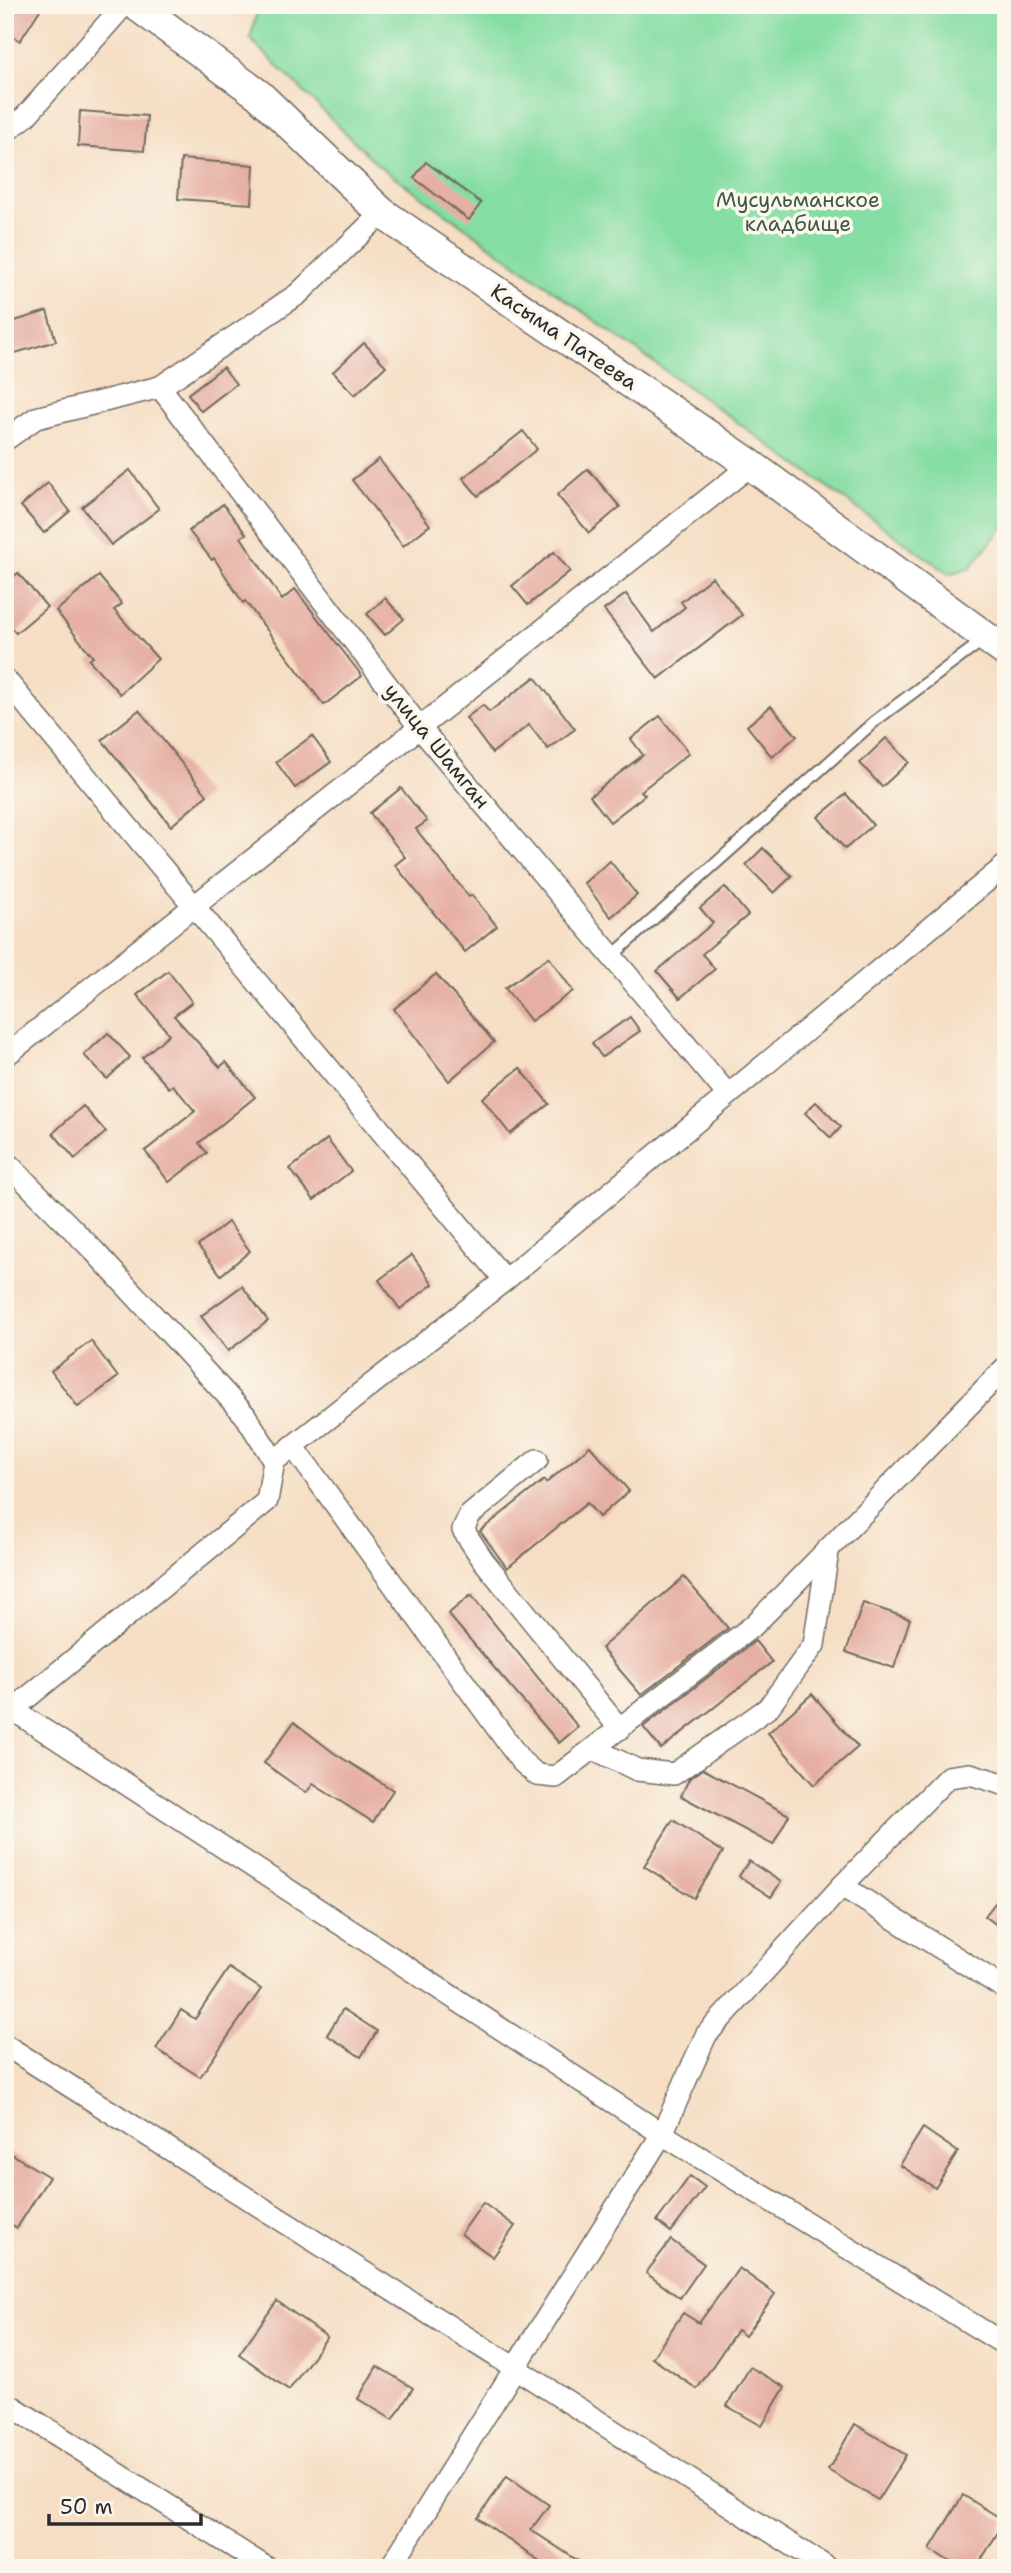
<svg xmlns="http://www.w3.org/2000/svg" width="1011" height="2573" font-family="'Shantell Sans',sans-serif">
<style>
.green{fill:#84dda3;stroke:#588467;stroke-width:2}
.building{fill:#e6afa3}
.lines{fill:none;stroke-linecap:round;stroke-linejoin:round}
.service-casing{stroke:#726a61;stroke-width:14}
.minor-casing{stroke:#726a61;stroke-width:24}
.secondary-casing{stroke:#726a61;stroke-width:33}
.service{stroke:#fff;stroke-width:10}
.minor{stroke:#fff;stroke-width:21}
.secondary{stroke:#fff;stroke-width:30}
.labels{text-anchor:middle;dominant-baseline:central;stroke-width:7;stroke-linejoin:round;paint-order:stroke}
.park-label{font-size:21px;fill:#415849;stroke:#fbf7ec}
.street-label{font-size:21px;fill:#2b2b2b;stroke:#fbf7ec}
</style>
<rect width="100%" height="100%" fill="#fbf7ec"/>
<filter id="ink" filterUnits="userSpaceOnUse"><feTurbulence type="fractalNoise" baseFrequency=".0143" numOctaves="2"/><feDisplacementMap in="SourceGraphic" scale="14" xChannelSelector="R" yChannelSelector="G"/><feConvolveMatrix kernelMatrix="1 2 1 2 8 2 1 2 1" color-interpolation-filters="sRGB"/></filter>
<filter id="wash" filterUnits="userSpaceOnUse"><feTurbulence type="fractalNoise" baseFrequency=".00686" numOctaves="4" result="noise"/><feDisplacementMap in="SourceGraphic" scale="28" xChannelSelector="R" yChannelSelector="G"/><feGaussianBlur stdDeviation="1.57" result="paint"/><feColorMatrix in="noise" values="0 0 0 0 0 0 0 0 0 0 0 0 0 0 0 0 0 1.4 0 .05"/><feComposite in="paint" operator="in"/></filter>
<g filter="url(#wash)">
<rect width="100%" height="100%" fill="#f5dec4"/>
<polygon class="green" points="259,5 1006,5 1006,523 970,568 949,574 378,165 250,39"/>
<g id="blocks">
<g class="building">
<polygon points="5,5 43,5 20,41 5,32"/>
<polygon points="80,111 147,116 144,151 78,146"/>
<polygon points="181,159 254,165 252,204 178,199"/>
<polygon points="426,162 481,203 469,220 414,178"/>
<polygon points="47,311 56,341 5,356 5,324"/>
<polygon points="364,343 386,366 355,395 333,372"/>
<polygon points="223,367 236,384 201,411 188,394"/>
<polygon points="523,431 537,449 478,496 463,478"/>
<polygon points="379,459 430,525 403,546 352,480"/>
<polygon points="588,469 620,507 589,533 557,495"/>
<polygon points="130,470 159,509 111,545 82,507"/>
<polygon points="48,483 70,511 44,533 21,506"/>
<polygon points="223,504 246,534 241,537 282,600 295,589 362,676 324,705 245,601 243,603 214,558 212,560 189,531"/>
<polygon points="554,552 570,571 528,605 512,586"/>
<polygon points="18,573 47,607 16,633 5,621 5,584"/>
<polygon points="99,576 122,604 114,610 158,659 120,694 89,660 93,657 56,611"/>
<polygon points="712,577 742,615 658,679 604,610 626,594 654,632 685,607 681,602"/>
<polygon points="385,598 404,619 385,635 367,614"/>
<polygon points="535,677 575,729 548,749 529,725 492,753 466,718 483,705 489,712"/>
<polygon points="771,706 797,736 772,757 747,726"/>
<polygon points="139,710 207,795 171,826 102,740"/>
<polygon points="660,716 689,753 641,791 645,795 610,822 590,796 643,755 631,739"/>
<polygon points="312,736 331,762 295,788 276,762"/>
<polygon points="886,738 909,762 882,787 860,763"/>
<polygon points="401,788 427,821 416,829 469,897 472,895 497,926 465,952 395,865 405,857 370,813"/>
<polygon points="846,794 873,825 845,849 818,817"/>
<polygon points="763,848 792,876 774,893 746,865"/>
<polygon points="610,861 637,895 611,917 584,883"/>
<polygon points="725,887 748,915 702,954 715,969 680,998 657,971 713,923 700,908"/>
<polygon points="549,957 573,991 531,1021 505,988"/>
<polygon points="168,971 192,1002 174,1016 220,1067 226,1062 255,1097 199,1143 207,1153 169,1182 145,1151 195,1111 173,1085 169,1088 142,1058 169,1034 137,995"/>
<polygon points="436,974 494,1042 449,1081 394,1009"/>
<polygon points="630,1017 640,1031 602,1057 592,1043"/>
<polygon points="108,1033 130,1057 107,1079 84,1055"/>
<polygon points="520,1068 549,1104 510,1134 482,1098"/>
<polygon points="816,1102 841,1127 831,1138 805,1113"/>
<polygon points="83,1106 106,1132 75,1159 53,1133"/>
<polygon points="327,1139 351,1171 314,1200 290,1169"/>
<polygon points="228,1222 250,1251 221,1275 198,1246"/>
<polygon points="412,1255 433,1284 400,1309 379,1280"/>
<polygon points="242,1286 268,1321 228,1351 201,1316"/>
<polygon points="91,1341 118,1377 78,1407 51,1371"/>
<polygon points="590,1446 629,1491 599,1517 587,1503 507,1568 480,1531 544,1480 546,1483"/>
<polygon points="684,1577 728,1628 641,1695 601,1648"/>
<polygon points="471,1595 578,1727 559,1743 448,1614"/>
<polygon points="863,1603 910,1619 894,1668 846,1652"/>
<polygon points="755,1641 772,1662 661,1749 643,1727"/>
<polygon points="812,1694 858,1747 814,1785 768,1733"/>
<polygon points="294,1722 334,1753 393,1790 373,1822 313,1784 306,1793 264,1763"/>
<polygon points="703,1769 789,1815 773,1845 681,1796 689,1779"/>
<polygon points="673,1820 723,1852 694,1898 644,1866"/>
<polygon points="749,1861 781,1882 771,1897 739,1876"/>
<polygon points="1006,1889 1006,1932 985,1916"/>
<polygon points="229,1968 261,1989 200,2077 156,2049 181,2010 195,2019"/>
<polygon points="343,2009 377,2031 361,2057 327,2035"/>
<polygon points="923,2128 958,2152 935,2188 900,2165"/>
<polygon points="5,2150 49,2177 17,2228 5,2220"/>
<polygon points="690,2176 705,2187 671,2232 657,2221"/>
<polygon points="483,2203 515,2226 493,2257 461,2234"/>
<polygon points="671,2240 704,2264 680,2298 646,2273"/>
<polygon points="739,2268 775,2294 745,2336 737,2330 697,2389 652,2358 683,2313 699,2323"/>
<polygon points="277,2301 327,2337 289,2390 239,2354"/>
<polygon points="377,2366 413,2388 393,2420 358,2399"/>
<polygon points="750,2367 785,2387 762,2426 727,2406"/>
<polygon points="855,2424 906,2455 878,2500 828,2470"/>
<polygon points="507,2476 549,2505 531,2530 589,2568 548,2568 478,2518"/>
<polygon points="963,2495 1005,2521 976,2568 960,2568 930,2549"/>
</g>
</g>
</g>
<g filter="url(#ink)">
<use href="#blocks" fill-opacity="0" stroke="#726a61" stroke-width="2"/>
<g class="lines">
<defs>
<polyline id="service" points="612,956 875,721 985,639"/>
<g id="minor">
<polyline points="5,132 25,117 124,5"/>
<polyline points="160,387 420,728 728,1095"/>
<polyline points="5,440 36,418 160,387 298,294 382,213"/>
<polyline points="5,679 505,1280"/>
<polyline points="5,1056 751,465"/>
<polyline points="5,1161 95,1252 245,1415 274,1461"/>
<polyline points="293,1446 521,1761 537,1775 556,1777 754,1625 1006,1367"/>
<polyline points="537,1460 470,1515 463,1530 483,1560 620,1729"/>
<polyline points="13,1710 662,2134 1006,2345"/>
<polyline points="5,1716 267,1501 274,1461 505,1280 1006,865"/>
<polyline points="594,1749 637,1770 674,1774 768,1708 814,1645 828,1552"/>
<polyline points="842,1886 1006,1989"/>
<polyline points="5,2045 515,2368 662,2134 706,2035 842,1886 948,1777 970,1774 1006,1785"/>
<polyline points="5,2402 267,2568"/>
<polyline points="390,2568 515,2368 828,2568"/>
</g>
<polyline id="secondary" points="136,5 259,95 382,213 751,465 1006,652"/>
</defs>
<use href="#service" class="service-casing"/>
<use href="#minor" class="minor-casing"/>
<use href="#secondary" class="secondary-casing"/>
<use href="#service" class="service"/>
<use href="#minor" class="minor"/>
<use href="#secondary" class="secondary"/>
</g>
</g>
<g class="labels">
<g class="park-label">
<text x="798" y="200">Мусульманское<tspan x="798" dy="24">кладбище</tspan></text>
</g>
<g class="street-label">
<text transform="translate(564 337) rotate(34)">Касыма Патеева</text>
<text transform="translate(437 746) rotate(51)">улица Шамган</text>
</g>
</g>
<rect width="1011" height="2573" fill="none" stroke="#fbf7ec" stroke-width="28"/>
<path d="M49 2514v10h152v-10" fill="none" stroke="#2b2b2b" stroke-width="3.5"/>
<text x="60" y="2514" font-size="21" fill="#2b2b2b" stroke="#fbf7ec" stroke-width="5" paint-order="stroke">50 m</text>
</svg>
